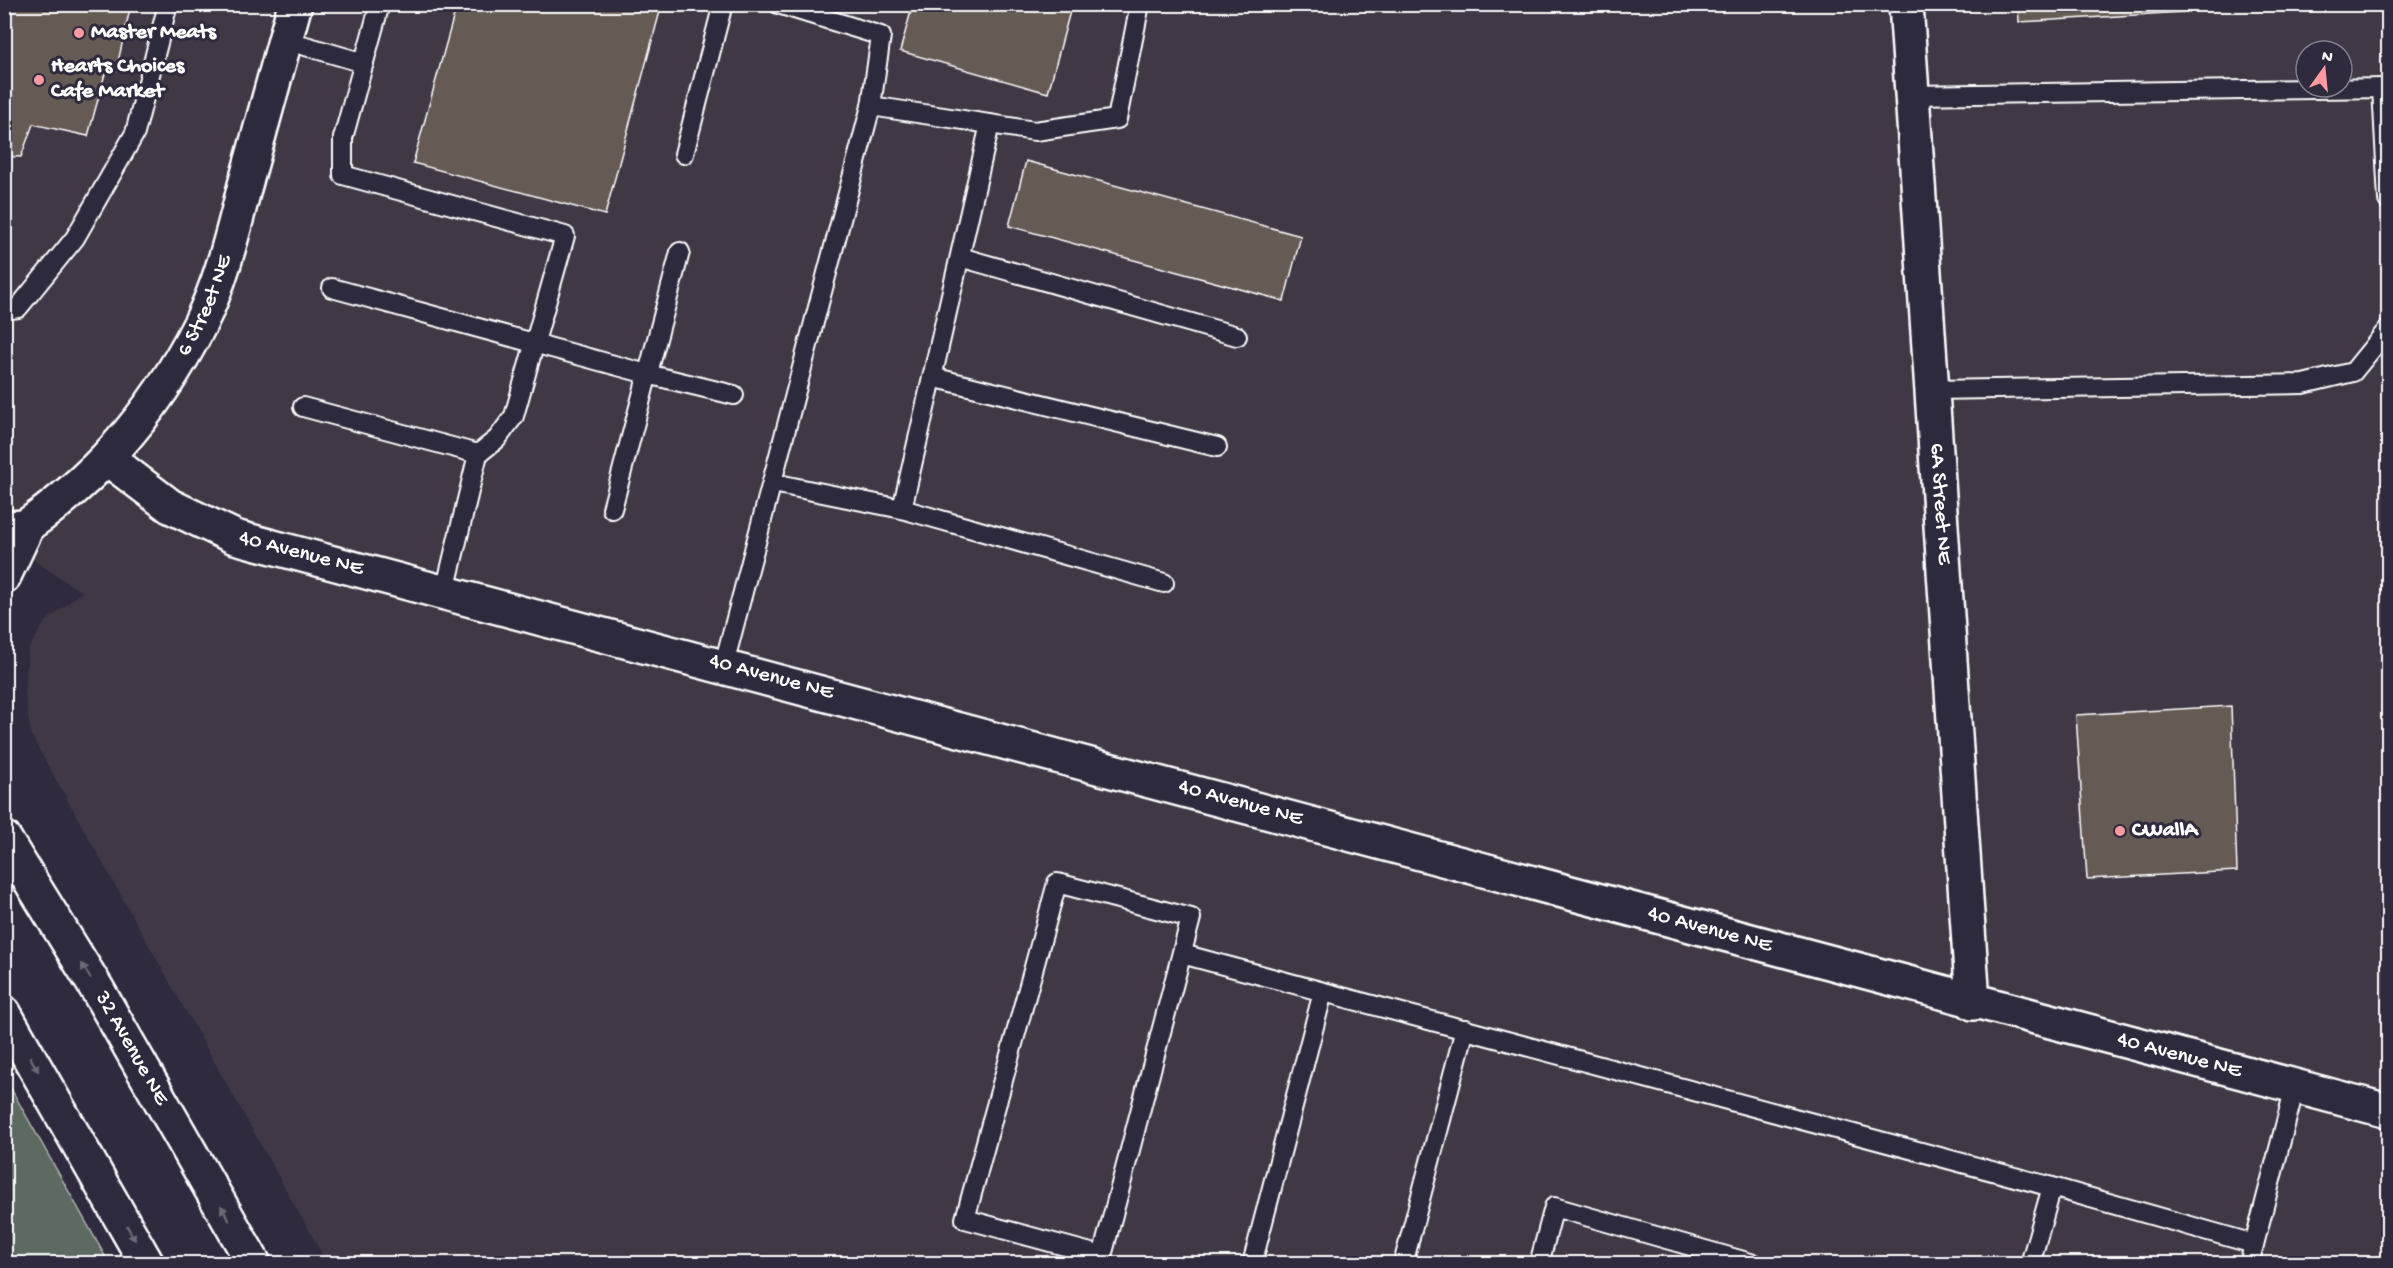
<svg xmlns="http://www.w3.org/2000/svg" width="2393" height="1268" font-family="'Gochi Hand',sans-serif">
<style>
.built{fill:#403844;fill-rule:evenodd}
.green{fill:#5d6b62;stroke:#aeb5b0;stroke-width:1.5}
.building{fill:#665a55;stroke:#fff;stroke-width:1.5}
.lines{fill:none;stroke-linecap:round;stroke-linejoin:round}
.service-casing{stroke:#fff;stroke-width:22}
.minor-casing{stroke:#fff;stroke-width:38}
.secondary-casing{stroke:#fff;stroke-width:38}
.service{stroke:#2f2a3d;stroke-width:18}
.minor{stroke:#2f2a3d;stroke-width:33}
.secondary{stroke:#2f2a3d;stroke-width:33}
.oneway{fill:#6d6a77}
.poi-dot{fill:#ff9aa2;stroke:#2f2a3d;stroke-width:2}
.labels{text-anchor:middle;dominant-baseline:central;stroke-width:6;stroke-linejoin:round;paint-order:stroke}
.poi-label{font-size:22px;font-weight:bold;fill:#fff;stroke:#2f2a3d;text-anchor:start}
.street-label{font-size:22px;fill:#fff;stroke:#2f2a3d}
</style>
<rect width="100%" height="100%" fill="#2f2a3d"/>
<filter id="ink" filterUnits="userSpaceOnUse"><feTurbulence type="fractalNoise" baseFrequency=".0167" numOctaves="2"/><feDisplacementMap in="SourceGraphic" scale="12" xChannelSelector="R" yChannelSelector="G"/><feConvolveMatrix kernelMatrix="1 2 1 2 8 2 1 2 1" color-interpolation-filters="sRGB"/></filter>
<g filter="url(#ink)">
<path class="built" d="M4,5H2388V1263H327L31,735L25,695L28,650L44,623L82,592L5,541ZM2306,51H2342V87H2306Z"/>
<polygon class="green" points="5,1078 109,1263 5,1263"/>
<g class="building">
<polygon points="4,4 131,4 116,71 106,70 88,136 33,124 21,157 4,156"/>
<polygon points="457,4 662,4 605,215 413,163"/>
<polygon points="913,4 1072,4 1048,93 900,51"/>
<polygon points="2018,4 2182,4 2183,12 2019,22"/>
<polygon points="1026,161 1301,236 1284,301 1009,226"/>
<polygon points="2231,706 2237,871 2087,879 2076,715"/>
</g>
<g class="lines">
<defs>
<g id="service">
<polyline points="380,4 343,138 343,175 565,236 514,416 497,439 478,454"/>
<polyline points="778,4 881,36 871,106 1035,131 1117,119 1140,4"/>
<polyline points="285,40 364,63"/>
<polyline points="2382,88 2388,200"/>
<polyline points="1912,95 2388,88"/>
<polyline points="684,154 723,4"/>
<polyline points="960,257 1237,336"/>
<polyline points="332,288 647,374 734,395"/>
<polyline points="4,310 18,308 75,238 135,133 168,4"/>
<polyline points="932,377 1217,447"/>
<polyline points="1933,390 2303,384 2353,372 2388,329"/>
<polyline points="303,407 478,454 445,591"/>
<polyline points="773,483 902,509 990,124"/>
<polyline points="612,509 680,252"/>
<polyline points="902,509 1164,583"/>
<polyline points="724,664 871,106"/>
<polyline points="1182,954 2052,1187 2254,1244"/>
<polyline points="1100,1264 1191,918 1057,883 965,1219 1102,1256"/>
<polyline points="1252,1264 1323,992"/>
<polyline points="1403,1264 1465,1029"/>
<polyline points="1539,1264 1554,1207 1754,1264"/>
<polyline points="2030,1264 2052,1187"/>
<polyline points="2249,1264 2295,1087"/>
</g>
<g id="minor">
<path id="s1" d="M1906,4L1973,1003"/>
<path id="s2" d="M108,459L170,506L235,537C955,722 1670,923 2388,1111"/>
<path id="s3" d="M4,541C91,486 154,415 200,324C222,280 233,232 245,185C262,125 278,65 295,4"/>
</g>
<g id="secondary">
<polyline points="4,528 27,527 4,576"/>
<path id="s4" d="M4,838L97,989L254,1264"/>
<polyline points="4,1013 147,1264"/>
</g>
</defs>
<use href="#service" class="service-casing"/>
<use href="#minor" class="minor-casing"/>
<use href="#secondary" class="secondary-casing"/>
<use href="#service" class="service"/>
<use href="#minor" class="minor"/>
<use href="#secondary" class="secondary"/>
</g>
<defs><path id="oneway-solid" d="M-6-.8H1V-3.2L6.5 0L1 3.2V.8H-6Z" transform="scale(1.5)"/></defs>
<g class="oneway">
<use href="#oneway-solid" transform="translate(86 971) rotate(-121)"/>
<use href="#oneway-solid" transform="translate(34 1064) rotate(60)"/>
<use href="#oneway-solid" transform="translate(225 1213) rotate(-120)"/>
<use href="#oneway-solid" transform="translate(131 1233) rotate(61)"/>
</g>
</g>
<g class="poi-dot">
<circle cx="79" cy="33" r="6"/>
<circle cx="39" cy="80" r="6"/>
<circle cx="2120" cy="831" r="6"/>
</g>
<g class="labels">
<g class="poi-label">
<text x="91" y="33">Master Meats</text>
<text x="51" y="67">Hearts Choices<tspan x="51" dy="25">Cafe Market</tspan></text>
<text x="2132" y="831">CWallA</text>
</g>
<g class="street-label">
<text stroke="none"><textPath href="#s3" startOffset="315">6 Street NE</textPath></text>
<text stroke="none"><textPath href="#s1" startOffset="501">6A Street NE</textPath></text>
<text stroke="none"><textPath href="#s2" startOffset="218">40 Avenue NE</textPath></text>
<text stroke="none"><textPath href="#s2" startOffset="704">40 Avenue NE</textPath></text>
<text stroke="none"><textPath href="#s2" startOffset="1190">40 Avenue NE</textPath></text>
<text stroke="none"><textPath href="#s2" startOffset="1676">40 Avenue NE</textPath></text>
<text stroke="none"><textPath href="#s4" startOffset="246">32 Avenue NE</textPath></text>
<text stroke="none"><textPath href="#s2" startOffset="2162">40 Avenue NE</textPath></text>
</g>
</g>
<rect width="2393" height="1268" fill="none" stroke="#2f2a3d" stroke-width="24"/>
<rect x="12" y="12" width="2369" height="1244" fill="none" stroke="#fff" stroke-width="2" filter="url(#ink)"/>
<g transform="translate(2324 69) rotate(15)"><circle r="28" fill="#2f2a3d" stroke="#827f8b" stroke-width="1.5"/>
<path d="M0-4.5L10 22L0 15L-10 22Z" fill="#ff9aa2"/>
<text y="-9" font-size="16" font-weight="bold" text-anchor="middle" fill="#ffffff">N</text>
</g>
</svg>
